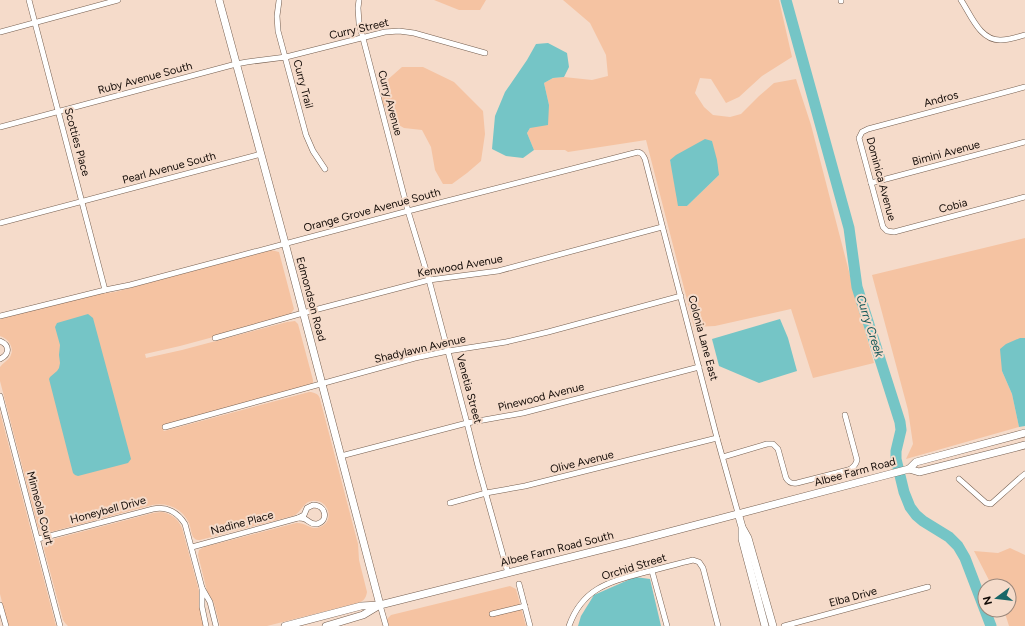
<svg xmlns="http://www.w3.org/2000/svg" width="1025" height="626" font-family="Figtree,sans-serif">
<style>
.green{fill:#f5c3a2;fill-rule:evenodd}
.water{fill:#75c5c6}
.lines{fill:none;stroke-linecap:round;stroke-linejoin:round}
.river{stroke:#75c5c6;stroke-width:11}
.street-casing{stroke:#745e4f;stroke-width:6}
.secondary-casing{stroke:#745e4f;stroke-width:8}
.street{stroke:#fff;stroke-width:5}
.secondary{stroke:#fff;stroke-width:7}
.labels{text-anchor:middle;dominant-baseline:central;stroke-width:4;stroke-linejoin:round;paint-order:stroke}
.street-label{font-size:11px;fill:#110905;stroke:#f5dbca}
.water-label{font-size:12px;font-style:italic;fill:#115758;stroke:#f5dbca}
</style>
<rect width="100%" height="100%" fill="#f5dbca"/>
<g class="green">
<polygon points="434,0 486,0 480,10 459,10"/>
<path d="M563,0H779L792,57L762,76L739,97L726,103L711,79L700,78L695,93L704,107L713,115L730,117L741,114L759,96L774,83L796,79L811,125L853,287L874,363L813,378L791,309L715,326L694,327L646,140L568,152L565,150H534L527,133L530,128L549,105L544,83L553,78L564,77L592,80L608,76L606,55L590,23ZM670,160L719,175L687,206L674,179Z"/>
<polygon points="402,67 423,67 454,82 483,111 485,134 481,161 467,173 452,184 443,184 435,170 431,147 422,130 404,128 390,120 382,100 385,82"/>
<polygon points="1025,238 1025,338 1020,338 1002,371 1012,394 1019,427 906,459 913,444 908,410 872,275"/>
<path d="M271,250L279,252L294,309L290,315L276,320L180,346L145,354L146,358L182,350L287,322L295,321L298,324L313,380V383L309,385L163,426V430L164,431L309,392C314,392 319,394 320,399L358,544L359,560L367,592C366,598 364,601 358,603L267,626H220L214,603L207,591L198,555L199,550L204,547L296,523C306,522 311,531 320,527C336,521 328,498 312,501C303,502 302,512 293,516L200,540C197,540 196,540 194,538C191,535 191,528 189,523C182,508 167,502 152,505L47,533C42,533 40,531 38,527L0,381V367C3,363 7,361 10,357C15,348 9,339 0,336V319L98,294L115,292Z"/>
<polygon points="0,412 56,626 8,626 0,594"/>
<path d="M161,512C171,513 178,519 182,528L199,591V605L204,626H68L65,623L63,620L44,549C45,544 45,542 50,540L153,513Z"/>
<polygon points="1010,548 1025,555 1025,626 1009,626 1004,610 1009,610 1009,586 992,586 974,551 998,553"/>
<polygon points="510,586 516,589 526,626 389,626 387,619 391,615"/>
</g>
<g class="water">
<polygon points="548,43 567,53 569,67 564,77 553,78 544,83 549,105 548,125 530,128 527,133 534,150 523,158 506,156 492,149 495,116 505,92 527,60 536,44"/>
<polygon points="705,139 712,141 717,160 719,175 687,206 678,206 670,160 676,155"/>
<polygon points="88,314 93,318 131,459 128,463 78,476 75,475 73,473 49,379 50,377 57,371 59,368 60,363 59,355 60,345 55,327 57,323"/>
<polygon points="780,319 788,338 797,371 759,383 719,366 712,339"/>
<polygon points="1020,338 1025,338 1025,426 1019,427 1012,394 1002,371 1000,349 1006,344"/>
<polygon points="635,577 650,579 661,626 578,626 581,616 594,595"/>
</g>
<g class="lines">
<polyline class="river" points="786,0 849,228 857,287 900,422 901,430 896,451 896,459 904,492 910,507 916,515 923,521 949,537 958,546 965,558 991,626"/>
<defs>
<g id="street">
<polyline points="29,0 105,290"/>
<polyline points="359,0 358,8 359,23 408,211 429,280 467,423 478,466 508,573"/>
<polyline points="841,0 841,1"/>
<path d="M961,0C971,15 980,41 1001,40C1009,40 1017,37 1025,35"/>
<polyline points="279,1 277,16 278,31 306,135 313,151 325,169"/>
<polyline points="0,32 118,0"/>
<polyline points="1025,87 868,129 862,132 859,138 883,227 887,231 894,232 1025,197"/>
<polyline points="0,127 236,64 247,62 286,57 385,32 399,31 414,33 485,53"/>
<polyline points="871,183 1025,142"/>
<polyline points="0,223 261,154"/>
<path d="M0,316L105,290L130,285L408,211L638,152C642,153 643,155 645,159L717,438L738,513"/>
<polyline points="215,338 303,313 429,280 498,271 662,227"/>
<path d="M0,341C10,345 10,354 0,359"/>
<polyline points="0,396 60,626"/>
<polyline points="165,427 415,358 448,351 506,342 548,332 681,296"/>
<polyline points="341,456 467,423 523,413 699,367"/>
<path d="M723,457L767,444H773L778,449L786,478C789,483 792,484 797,483L848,470C853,468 856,465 857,460L845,415"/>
<polyline points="959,479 986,503 991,504 1020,478 1025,474"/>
<polyline points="450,503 486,493 525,486 717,438"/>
<path d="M313,505C326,505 329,521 317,524C311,525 309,521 305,519C303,518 300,518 298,518L304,515L307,508Z"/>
<path d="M38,539L153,509C167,506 178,513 185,524L202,588"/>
<polyline points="192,547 298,518"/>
<polyline points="652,571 667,626"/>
<polyline points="519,584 530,626"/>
<polyline points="0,605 6,626"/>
<polyline points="380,605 386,626"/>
<polyline points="492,614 525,606"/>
<polyline points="206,626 202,607 202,588 210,602 216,626"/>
<path d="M569,626C582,589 608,582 642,573C659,569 676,564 693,560L699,562L703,568L718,626"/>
<polyline points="784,626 928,587"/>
</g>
<g id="secondary">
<polyline points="219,0 285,243 380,605"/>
<polyline points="909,469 916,462 1025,433"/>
<polyline points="738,513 742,527 742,539 765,626"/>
<polyline points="743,529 748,538 773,626"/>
<polyline points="285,626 361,606 380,605 631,542 909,469 919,472 1025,445"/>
<polyline points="326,626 363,615 378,606"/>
</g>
</defs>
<use href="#street" class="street-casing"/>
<use href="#secondary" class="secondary-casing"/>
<use href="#street" class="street"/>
<use href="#secondary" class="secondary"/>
</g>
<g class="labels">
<g class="street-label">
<text transform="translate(359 29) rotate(-13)">Curry Street</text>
<text transform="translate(145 78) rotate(-15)">Ruby Avenue South</text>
<text transform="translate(303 84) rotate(75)">Curry Trail</text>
<text transform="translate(941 99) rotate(-15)">Andros</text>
<text transform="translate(390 103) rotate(75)">Curry Avenue</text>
<text transform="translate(77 142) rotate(75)">Scotties Place</text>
<text transform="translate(946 153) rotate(-15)">Bimini Avenue</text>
<text transform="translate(169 168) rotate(-15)">Pearl Avenue South</text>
<text transform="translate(881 179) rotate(75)">Dominica Avenue</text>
<text transform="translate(953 206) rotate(-15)">Cobia</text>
<text transform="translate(372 210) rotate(-15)">Orange Grove Avenue South</text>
<text transform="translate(460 266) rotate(-10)">Kenwood Avenue</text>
<text transform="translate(311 299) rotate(75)">Edmondson Road</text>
<text transform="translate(703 338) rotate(75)">Colonia Lane East</text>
<text transform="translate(420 349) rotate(-13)">Shadylawn Avenue</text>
<text transform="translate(469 389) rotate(75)">Venetia Street</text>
<text transform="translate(541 397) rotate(-14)">Pinewood Avenue</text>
<text transform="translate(582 462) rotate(-14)">Olive Avenue</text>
<text transform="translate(855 472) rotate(-15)">Albee Farm Road</text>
<text transform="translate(40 508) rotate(75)">Minneola Court</text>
<text transform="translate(108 510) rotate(-15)">Honeybell Drive</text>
<text transform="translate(242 523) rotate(-15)">Nadine Place</text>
<text transform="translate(557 549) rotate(-14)">Albee Farm Road South</text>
<text transform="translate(634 567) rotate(-17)">Orchid Street</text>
<text transform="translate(853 597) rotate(-15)">Elba Drive</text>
</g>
<g class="water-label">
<text transform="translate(870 326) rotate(72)">Curry Creek</text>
</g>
</g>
<g transform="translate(997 598) rotate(255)"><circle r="19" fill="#f5dbca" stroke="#9a877b"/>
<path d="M0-3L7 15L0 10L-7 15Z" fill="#186667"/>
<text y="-6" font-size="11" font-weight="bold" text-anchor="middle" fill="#110905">N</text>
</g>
</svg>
